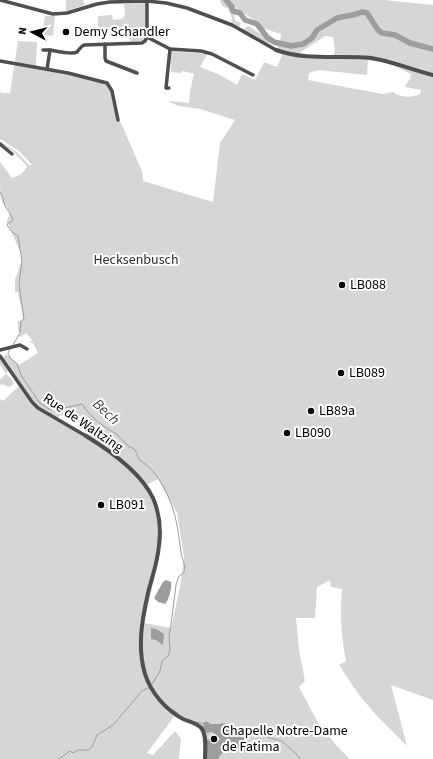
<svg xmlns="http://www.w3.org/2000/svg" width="433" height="759" font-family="'Source Sans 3',sans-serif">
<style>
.green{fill:#d6d6d6;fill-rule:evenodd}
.water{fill:#9d9d9d}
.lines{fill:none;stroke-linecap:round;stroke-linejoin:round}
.stream{stroke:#9d9d9d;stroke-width:1}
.river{stroke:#9d9d9d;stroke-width:5.5}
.minor{stroke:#4f4f4f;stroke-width:3.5}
.tertiary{stroke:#4f4f4f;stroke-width:4}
.poi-dot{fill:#000;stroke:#fff;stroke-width:1.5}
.labels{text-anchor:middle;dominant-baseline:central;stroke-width:4;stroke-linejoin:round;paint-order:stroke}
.poi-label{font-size:14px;fill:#000;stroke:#fff;text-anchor:start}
.park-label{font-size:14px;fill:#2d2d2d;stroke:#fff}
.street-label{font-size:14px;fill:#000;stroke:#fff}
.water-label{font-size:15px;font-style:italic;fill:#3e3e3e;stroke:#fff}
</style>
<rect width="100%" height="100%" fill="#fff"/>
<g class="green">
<polygon points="66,0 83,0 85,5 66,11"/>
<path d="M220,0H384L433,5V700L391,685L407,746L377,716L359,695L339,665L346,661C341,635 340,615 342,589L331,587L330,580L317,587L315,618H296L299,650L305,681L299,687L316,719L336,745L350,759H219V757L229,746L243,751C250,741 247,739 241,730L236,729L233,727L211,724L208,722H205L204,727L212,732L220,739L217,742L203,759V739L201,727L176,714L147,753L153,755L175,731L181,739L179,759H0V399L3,401L19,386L8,371L6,374L12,379L14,384L9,387L2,384L0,385V380L6,374L0,365V357L2,359L6,354L19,365L38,353L33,343H30L32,340L26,333L21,337L19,336L21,333L18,331V321L23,319C23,310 19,302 18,292H15V279L22,261L21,254L7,221C12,209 6,209 1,199C0,195 0,168 0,162L12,178C18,176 25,173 27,166L13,151L0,143V141L17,152L29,165H32L19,151L0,139V91L1,93H10L18,41L37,42L36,67L95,80L111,87L118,120L121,123L142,171L143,181L213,202L220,143L235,120L200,109L179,106L169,102V101L189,103L190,91L194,74L183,71L180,73L171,72V65L170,64L171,51L207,54L200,67L220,75L237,85L242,74L255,80L264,62L277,67L283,53L276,50L278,46L259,40L243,29L248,26L281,46L282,43L280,42L281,34L262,28L258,23L232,5V11L234,13L235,20L241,23L239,27L231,22L232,18L228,9L222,6ZM325,36L333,37C334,43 336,50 333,56L298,54ZM368,60L387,63L411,74L410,79L406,84L405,87L421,90L420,94C412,98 401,98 393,92L383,94L308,80L309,73L318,70L367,75ZM72,412H74L90,423L85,431L86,436L57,418L61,415L68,419ZM158,479L177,513L184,557L180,587L171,628L144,623L158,563L160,546L161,548L162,534L158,507L146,485Z"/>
<polygon points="144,3 146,5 146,37 142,41 130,41 131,33 130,31 98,30 98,16 112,15 113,20 122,19 125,15 124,4"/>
<polygon points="45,16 55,16 53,36 45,35 43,29"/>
</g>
<g class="water">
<path d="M166,580L171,582C172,588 169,600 165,604L158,602L154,598L163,582Z"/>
<polygon points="151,628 156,629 164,634 163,645 156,640 151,639"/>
<polygon points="204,722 208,722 211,724 225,724 241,730 244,733 248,741 248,750 243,751 229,746 219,757 219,759 207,759 206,741 211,738 217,742 220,739 212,732 206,733 203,727"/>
</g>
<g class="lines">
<g class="stream">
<path d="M0,192C4,197 3,203 6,208C10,213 11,214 13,220L11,222L8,223L7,225L13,233L18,236L22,261L19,284L24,319L21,322L20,333L13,345"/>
<path d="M10,349L8,353L10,358L17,364L22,377L40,403L49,409L56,410L82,404C91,418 103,426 116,434C120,437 123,441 127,445C129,447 133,448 135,450C137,453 137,457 140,460C143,463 147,465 150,468C165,483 175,510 178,531C179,538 180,545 181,552C182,561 190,571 179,576L176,585L171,624L169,636L170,650L168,656L162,661L160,671L152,684"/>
<polyline points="172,709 179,714"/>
<polyline points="196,722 205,724"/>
<polyline points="220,724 225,724 241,730 282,741 297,755 300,759"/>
<polyline points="59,759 70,751 73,753 78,750 88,750 92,747 97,735 113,725 142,691 148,688"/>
</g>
<polyline class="river" points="226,0 232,7 233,11 240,13 245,20 257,24 267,37 274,42 291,46 303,44 312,38 317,30 337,18 357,14 362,12 367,13 378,30 382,33 395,35 410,43 433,49"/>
<g class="minor">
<polyline points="0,0 53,14 67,13 97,4 110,2 147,1 166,3 187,8 232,25 276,50"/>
<polyline points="147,1 147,37 170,49 201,51 212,54 253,75"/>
<polyline points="105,44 105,58 106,61 137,73"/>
<polyline points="43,50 50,50"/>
<polyline points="0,61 68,73 107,83 112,91 118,120"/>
<path d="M47,69L50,50C56,51 73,55 77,52C80,49 80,47 84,45L142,43L145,41L147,37"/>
<polyline points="169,88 166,88 170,49"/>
<polyline points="0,144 12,154"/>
<polyline points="0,350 20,345 27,349"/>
<polyline points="0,356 32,402 38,408 86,436"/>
</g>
<g class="tertiary">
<path d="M276,50C307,61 339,55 371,58C392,61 412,70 433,75"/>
<path d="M86,436C109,450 141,473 153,498C159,512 161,530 159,545C158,561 152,577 148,593C142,620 137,647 145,674C151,693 166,710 183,719C190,722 198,723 202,729C207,737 205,750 205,759"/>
</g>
</g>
<g class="poi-dot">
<circle cx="66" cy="32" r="4"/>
<circle cx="342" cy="285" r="4"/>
<circle cx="341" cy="373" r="4"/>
<circle cx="311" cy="411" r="4"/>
<circle cx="287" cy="433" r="4"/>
<circle cx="101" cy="505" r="4"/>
<circle cx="214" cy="739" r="4"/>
</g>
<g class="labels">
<g class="poi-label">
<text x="74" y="32">Demy Schandler</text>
<text x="350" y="285">LB088</text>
<text x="349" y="373">LB089</text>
<text x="319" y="411">LB89a</text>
<text x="295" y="433">LB090</text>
<text x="109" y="505">LB091</text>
<text x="222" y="731">Chapelle Notre-Dame<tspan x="222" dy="16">de Fatima</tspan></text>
</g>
<g class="park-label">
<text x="136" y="260">Hecksenbusch</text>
</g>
<g class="street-label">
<text transform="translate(83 423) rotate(34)">Rue de Waltzing</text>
</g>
<g class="water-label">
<text transform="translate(106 412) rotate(43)">Bech</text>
</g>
</g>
<g transform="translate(32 32) rotate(277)" stroke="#ffffff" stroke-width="3" paint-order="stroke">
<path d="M0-3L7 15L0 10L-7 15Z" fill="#000000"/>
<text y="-6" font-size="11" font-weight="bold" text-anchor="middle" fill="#000000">N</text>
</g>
</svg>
